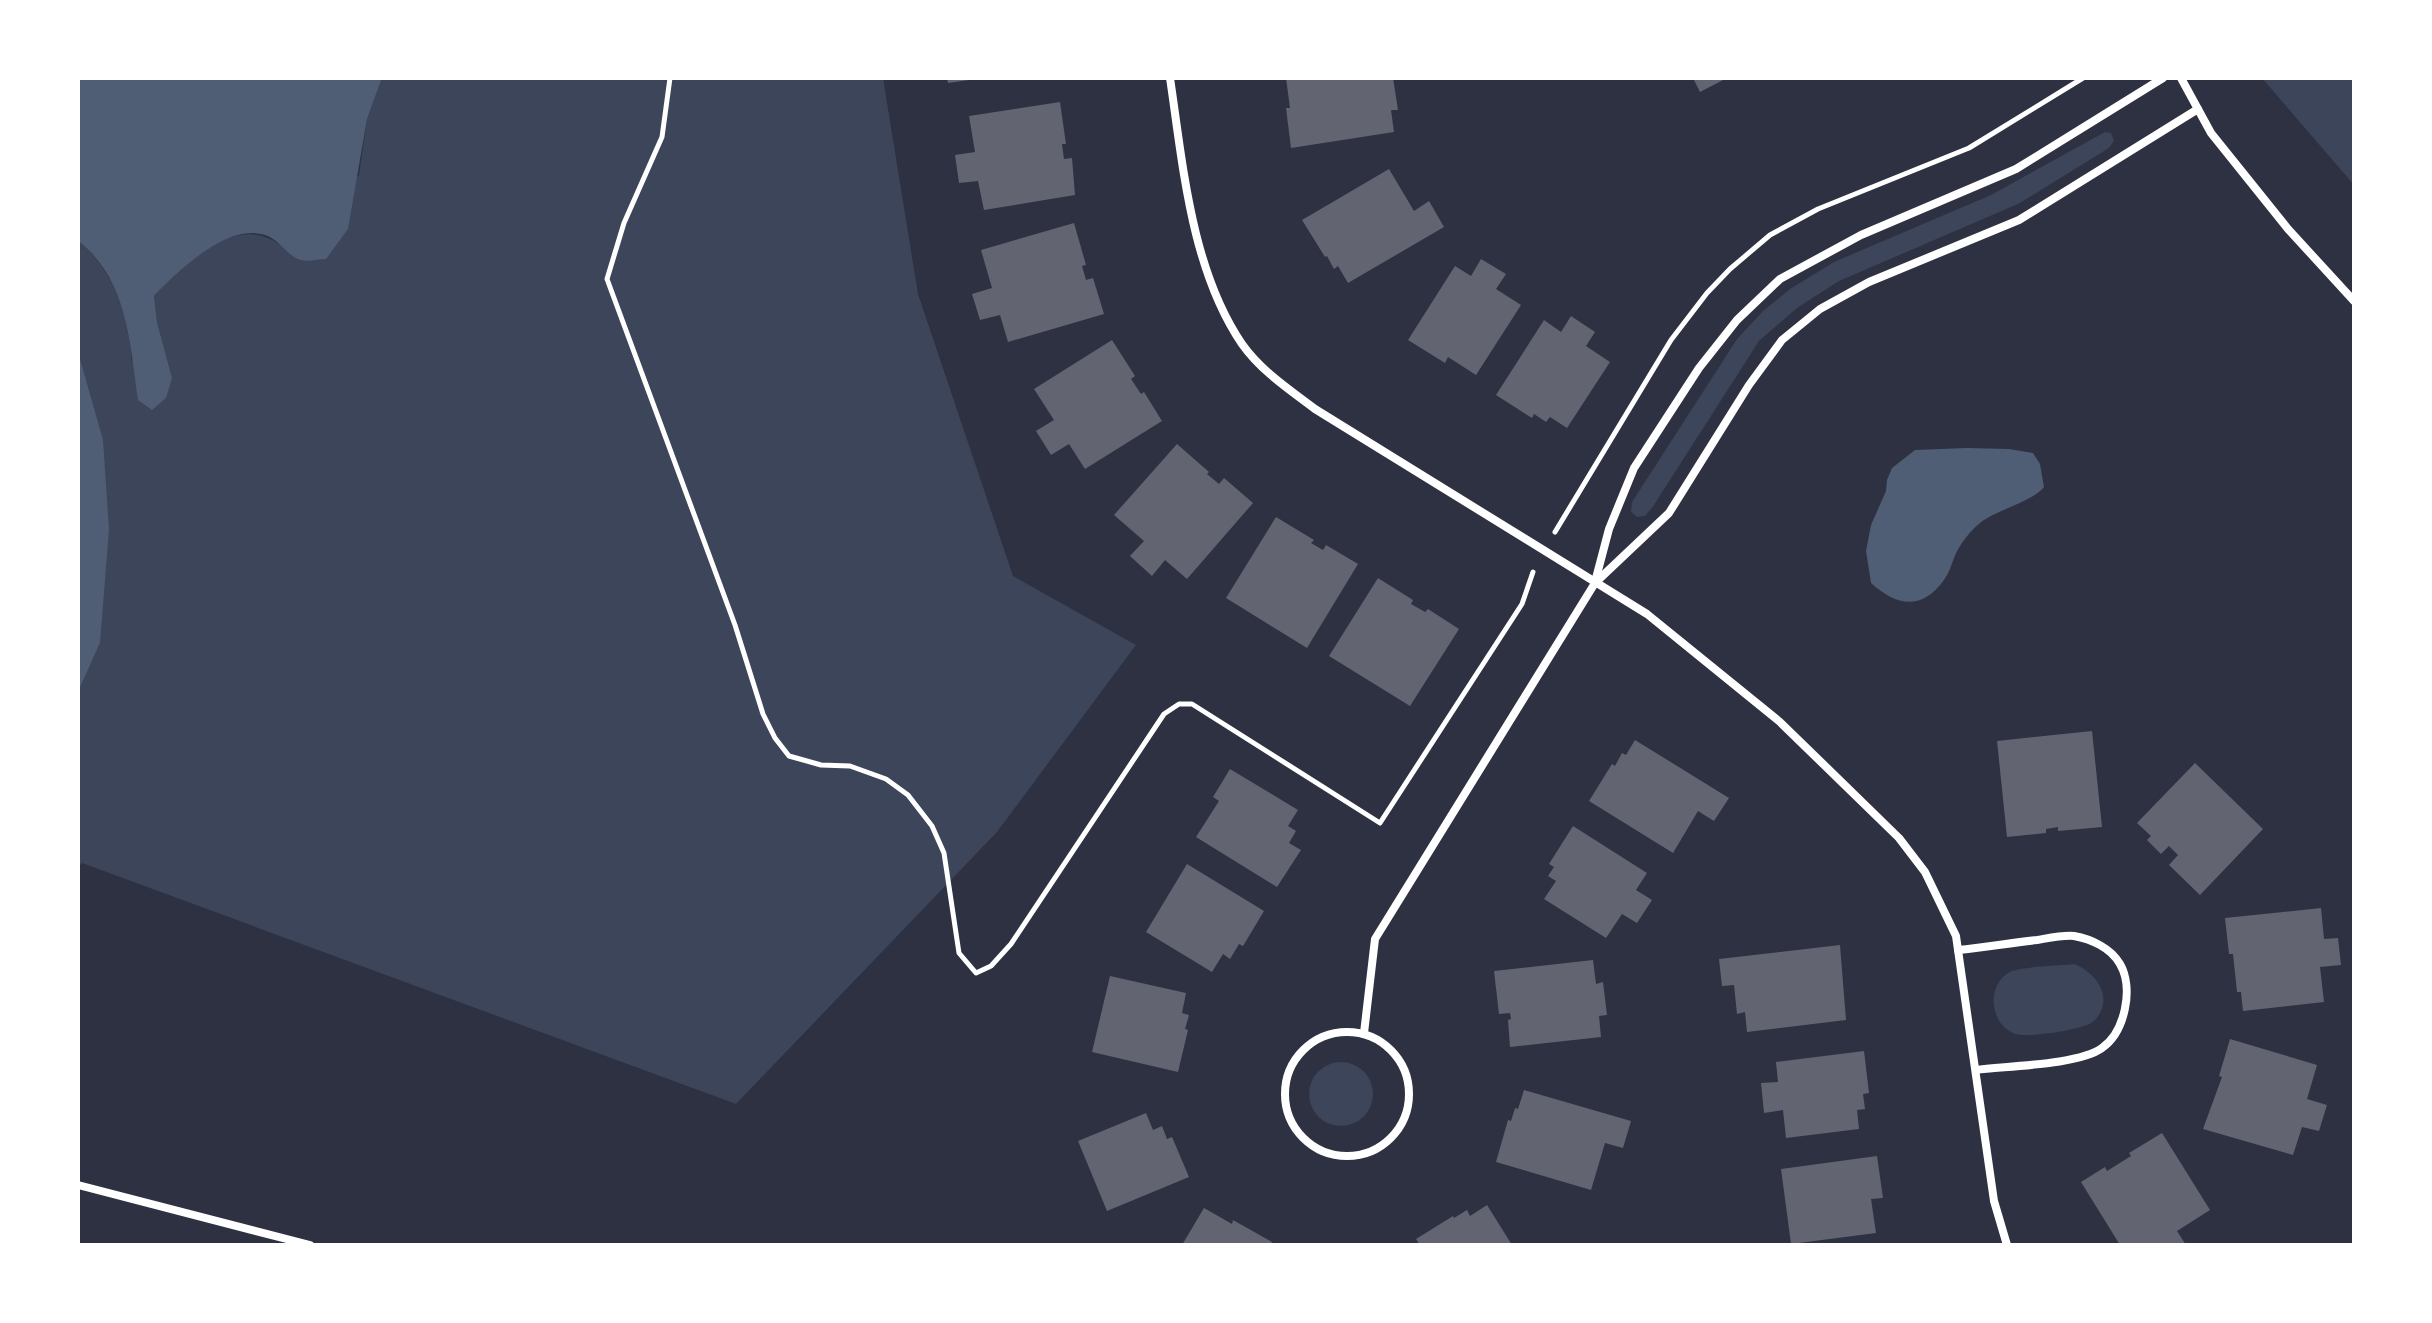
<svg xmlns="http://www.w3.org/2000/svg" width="2432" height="1323" font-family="'Roboto Condensed',sans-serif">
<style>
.green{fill:#3c4559}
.water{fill:#4f5d75}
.building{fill:#626471}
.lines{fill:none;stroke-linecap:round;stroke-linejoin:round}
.path{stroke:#fff;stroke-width:5}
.minor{stroke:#fff;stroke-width:8}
</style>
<rect width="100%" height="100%" fill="#2d3142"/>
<g class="green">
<path d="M382,78H883L918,294L1013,576L1136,645L997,832L736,1104L82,863L78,868V692L100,643L78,352V241C114,269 128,317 132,361L172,379L157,322L154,296C184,264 234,213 279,244L359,175L367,119Z"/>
<polygon points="2262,78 2354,78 2354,185"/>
<polygon points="2105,132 2111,133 2114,141 2109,148 2018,204 1839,281 1797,308 1759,341 1652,508 1645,516 1637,517 1631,512 1632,502 1737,339 1763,311 1790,289 1834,262 1991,195"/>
<path d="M2074,964C2096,972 2116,999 2094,1021C2084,1030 2035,1036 2022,1035C1990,1033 1983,983 2012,971C2028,966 2057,966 2074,964Z"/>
<circle cx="1341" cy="1094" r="32"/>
</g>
<g class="water">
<path d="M78,78H382L367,119L348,229L326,259C319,259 308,262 301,260C288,257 279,239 265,235C227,223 178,271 154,296L157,322L172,378L166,398L152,410L138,400C130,344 127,278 78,241Z"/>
<polygon points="78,352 103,440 109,529 100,643 78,692"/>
<path d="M1967,448L2009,449L2033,453L2040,464L2044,487C2032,502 1998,509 1980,523C1970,531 1959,545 1954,558C1951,566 1949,573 1944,580C1922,611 1896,606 1871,583L1866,551L1871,525L1886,491L1887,480L1892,468L1915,450Z"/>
</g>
<g class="building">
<polygon points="947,78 969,78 969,80 948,83"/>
<polygon points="1286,78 1393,78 1398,110 1391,110 1394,132 1291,148 1286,108 1290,108"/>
<polygon points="1693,78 1727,78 1700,92"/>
<polygon points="1060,102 1066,144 1062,144 1064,159 1072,158 1075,195 984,210 978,181 959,183 955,155 975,152 969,116"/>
<polygon points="1389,169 1414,211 1429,201 1444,227 1348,283 1338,266 1334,269 1327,256 1325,257 1302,220"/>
<polygon points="1074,223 1086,265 1082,266 1086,280 1093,278 1104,314 1008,342 1000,315 980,320 972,294 992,288 981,250"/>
<polygon points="1481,259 1506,274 1496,289 1521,305 1476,375 1448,357 1445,363 1408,340 1455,266 1471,276"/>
<polygon points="1571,316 1595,332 1586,346 1610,362 1567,428 1550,417 1546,422 1534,414 1532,418 1496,395 1544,320 1561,332"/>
<polygon points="1112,340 1135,376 1131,379 1141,394 1144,392 1162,421 1085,469 1069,444 1051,455 1036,431 1054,420 1034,389"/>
<polygon points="1177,444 1209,472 1207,474 1219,484 1224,478 1253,503 1187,579 1165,560 1152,576 1130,556 1144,541 1114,515"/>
<polygon points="1276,517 1314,540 1311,543 1323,550 1326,545 1358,564 1307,648 1226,598"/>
<polygon points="1378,578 1413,600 1411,604 1425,612 1428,609 1459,629 1410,706 1329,656"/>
<polygon points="2092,731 2102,827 2058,831 2058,827 2046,829 2046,833 2007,837 1997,741"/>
<polygon points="1635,740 1729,798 1714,821 1698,811 1673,853 1589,801 1612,764 1615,766 1622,753 1626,755"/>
<polygon points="2195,763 2263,829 2200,895 2169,865 2178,855 2169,846 2161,854 2147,840 2151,836 2137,823"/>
<polygon points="1230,769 1298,810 1288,826 1296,831 1289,843 1301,850 1277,887 1196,837 1219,801 1213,797"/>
<polygon points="1573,826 1647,873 1636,890 1652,900 1637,923 1622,914 1606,938 1544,899 1556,881 1548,876 1554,867 1549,864"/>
<polygon points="1187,864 1264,911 1243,946 1239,944 1230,959 1223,954 1212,972 1146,932"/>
<polygon points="2321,908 2324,939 2338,938 2341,965 2320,967 2324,1002 2243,1011 2241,992 2237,992 2233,954 2229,954 2225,918"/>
<polygon points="1840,945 1846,1020 1747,1032 1745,1012 1737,1014 1734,985 1722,986 1719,959"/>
<polygon points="1593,960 1596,984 1603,982 1607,1015 1599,1016 1601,1037 1510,1047 1508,1020 1511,1019 1510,1013 1499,1014 1494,971"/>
<polygon points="1110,976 1186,993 1182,1013 1189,1015 1185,1029 1188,1030 1178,1072 1092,1052"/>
<polygon points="2230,1039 2317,1065 2307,1099 2327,1105 2319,1131 2302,1127 2293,1155 2203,1129 2222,1077 2219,1076"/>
<polygon points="1864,1051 1869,1093 1863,1094 1865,1109 1857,1110 1859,1129 1786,1138 1783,1110 1764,1113 1761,1083 1778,1082 1776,1062"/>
<polygon points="1524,1090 1631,1121 1623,1148 1605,1143 1591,1190 1496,1162 1508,1120 1511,1121 1515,1108 1518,1109"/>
<polygon points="1146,1113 1153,1130 1162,1126 1167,1139 1172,1137 1189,1177 1107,1211 1078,1141"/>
<polygon points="2162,1133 2210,1210 2177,1231 2186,1245 2120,1245 2081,1182 2105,1167 2107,1171 2131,1156 2129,1153"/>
<polygon points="1877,1156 1883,1198 1871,1199 1876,1233 1791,1244 1781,1169"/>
<polygon points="1487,1205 1512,1245 1420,1245 1416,1239 1453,1216 1454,1218 1467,1210 1470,1216"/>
<polygon points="1204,1208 1232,1224 1233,1220 1272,1242 1270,1245 1182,1245"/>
</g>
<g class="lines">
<g class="path">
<polyline points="670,78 662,137 624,223 607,279 735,625 763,714 775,738 789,756 821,765 850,766 886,779 908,795 932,826 944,853 959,953 976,973 991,966 1011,944 1164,714 1179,704 1192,704 1380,823 1522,604 1533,572"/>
<polyline points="1555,532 1671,340 1707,293 1730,269 1770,235 1818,209 1969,148 2083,78"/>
</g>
<g class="minor">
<path d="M1170,78C1183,165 1191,269 1242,344C1261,371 1290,390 1315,409L1647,614L1780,722L1899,838L1925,872L1956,936L1994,1201L2007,1245"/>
<polyline points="2181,78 2211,133 2288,229 2354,301"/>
<polyline points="1595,582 1609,529 1634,468 1699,368 1737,320 1780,279 1861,235 2016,169 2163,78"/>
<path d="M1958,950C1985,947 2011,943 2037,940C2049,938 2062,935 2074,936C2091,939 2111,948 2120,964C2134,988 2125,1032 2102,1048C2079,1065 2006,1066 1976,1070"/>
<circle cx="1347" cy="1094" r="62"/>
<polyline points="1364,1033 1375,939 1595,583 1669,513 1749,385 1782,340 1820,309 1869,282 2019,220 2198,109"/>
<polyline points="78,1185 310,1245"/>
</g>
</g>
<rect width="2432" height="1323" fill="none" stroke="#ffffff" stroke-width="160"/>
</svg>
